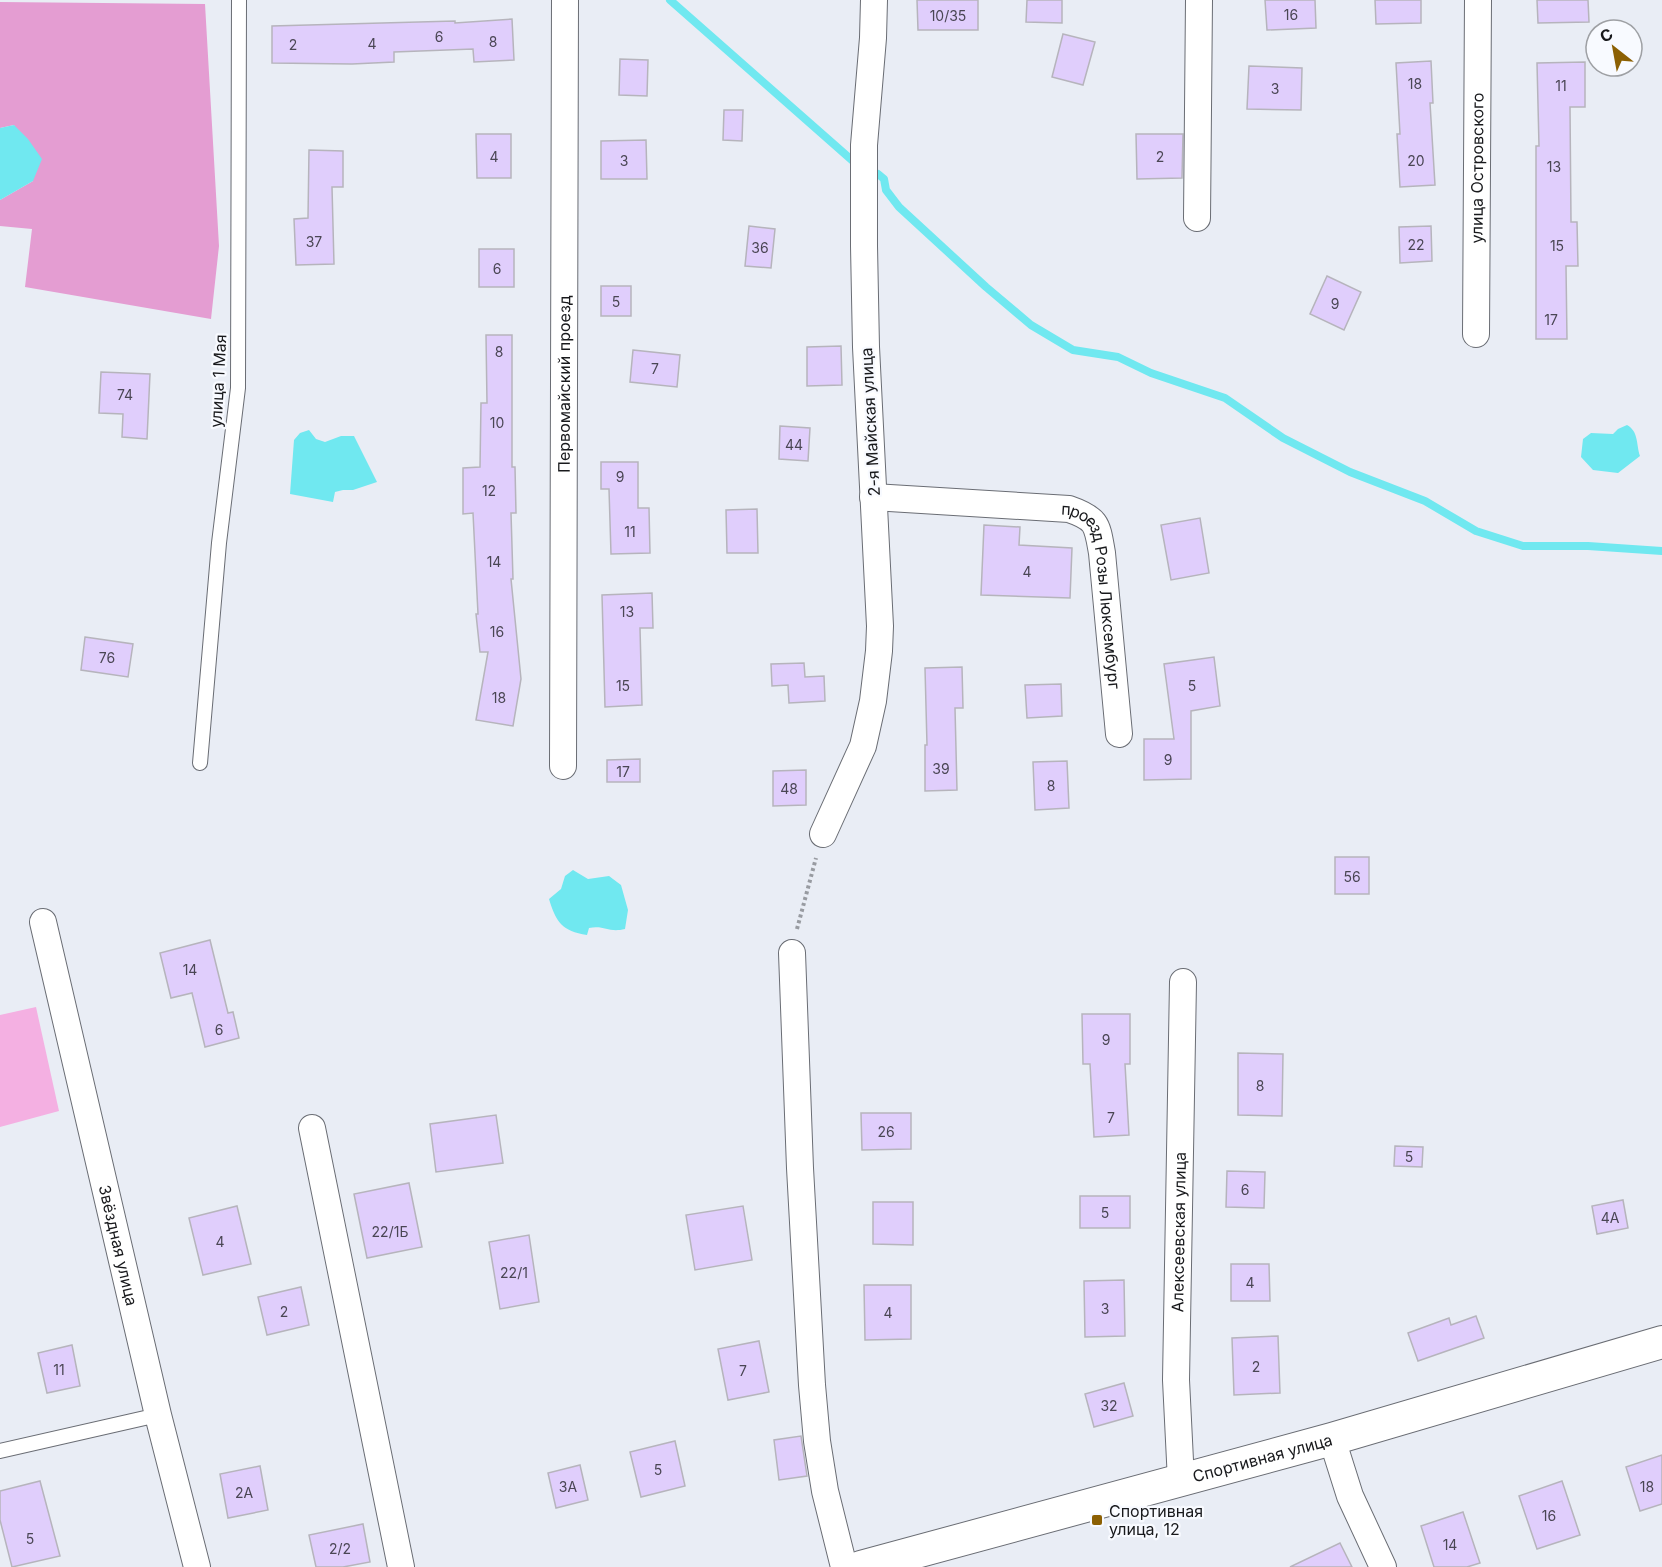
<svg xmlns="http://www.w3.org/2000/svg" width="1662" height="1567" font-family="Inter,sans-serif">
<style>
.green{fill:#f4b0e2}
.forest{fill:#e49dd2}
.water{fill:#70e8f0}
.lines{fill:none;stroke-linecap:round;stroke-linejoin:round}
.stream{stroke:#70e8f0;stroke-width:8}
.building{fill:#e0cefc;stroke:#b6b4bc;stroke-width:1.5}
.service-casing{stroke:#6a6d74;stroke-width:16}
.minor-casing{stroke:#6a6d74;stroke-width:28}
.tertiary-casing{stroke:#6a6d74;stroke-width:34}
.path{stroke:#989ba1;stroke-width:4;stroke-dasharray:3 3;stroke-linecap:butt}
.service{stroke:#fff;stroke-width:14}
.minor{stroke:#fff;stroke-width:26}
.tertiary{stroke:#fff;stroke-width:32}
.poi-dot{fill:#8c6003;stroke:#f8faff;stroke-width:2}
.labels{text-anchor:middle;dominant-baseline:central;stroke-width:4.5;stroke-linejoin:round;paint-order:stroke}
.number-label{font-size:14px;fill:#4a4654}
.street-label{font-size:16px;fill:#18191c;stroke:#f8faff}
.poi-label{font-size:16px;fill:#18191c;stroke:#f8faff;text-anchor:start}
</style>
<rect width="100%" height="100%" fill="#e9edf5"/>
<polygon class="green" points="36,1007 59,1111 0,1127 0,1015"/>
<polygon class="forest" points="0,2 205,4 219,246 211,319 25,287 32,229 0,226 0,200 33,181 14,125 0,128"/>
<g class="water">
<polygon points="14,125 28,139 42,159 33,181 0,200 0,128"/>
<path d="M1627,425C1639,432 1636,444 1640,456L1618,473L1593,470L1581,457L1583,439L1591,433L1613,434L1618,429Z"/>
<polygon points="309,430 316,439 325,442 341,436 354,436 377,482 353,490 343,490 335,492 333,502 290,494 294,440 300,433"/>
<path d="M573,870L588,879L609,876L621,885L628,910L625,929C608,933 605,925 589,928L587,935C562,931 556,922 549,899L561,889L565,876Z"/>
</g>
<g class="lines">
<g class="stream">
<polyline points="670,0 854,162"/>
<polyline points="878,174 884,179 886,190 899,207 986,287 1031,325 1073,350 1118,357 1151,373 1225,398 1283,438 1350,472 1425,501 1476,531 1523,546 1588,546 1662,551"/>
</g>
</g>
<g class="building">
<polygon points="917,0 978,0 978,30 918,30"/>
<polygon points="1027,0 1062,0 1062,23 1026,22"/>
<polygon points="1265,0 1315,0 1316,28 1267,30"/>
<polygon points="1375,0 1421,0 1421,23 1376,24"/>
<polygon points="1537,0 1588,0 1589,22 1538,23"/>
<polygon points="512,19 514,60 474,62 473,49 394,52 394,62 352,64 272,63 272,26 455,21 455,23"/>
<polygon points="1063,34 1095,42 1083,85 1052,77"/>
<polygon points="620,59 648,60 647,96 619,95"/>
<polygon points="1431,61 1433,103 1430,103 1435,185 1400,187 1397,134 1400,134 1396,63"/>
<polygon points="1585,62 1585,107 1570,107 1571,222 1577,222 1578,266 1566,266 1567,339 1536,339 1536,146 1539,146 1537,63"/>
<polygon points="1249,66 1302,68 1301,110 1247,109"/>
<polygon points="724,110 743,110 742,141 723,140"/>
<polygon points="476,134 511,134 511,178 477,178"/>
<polygon points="1136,134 1183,134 1182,178 1137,179"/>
<polygon points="646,140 647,179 601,179 601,141"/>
<polygon points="309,150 343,151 343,187 332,187 334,264 296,265 294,219 308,218"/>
<polygon points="749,226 775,229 771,268 745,266"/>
<polygon points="1431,226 1432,261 1400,263 1399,227"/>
<rect x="479" y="249" width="35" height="38"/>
<polygon points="1327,276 1361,292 1344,330 1310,314"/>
<rect x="601" y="286" width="30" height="30"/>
<polygon points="486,335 512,335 512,467 515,467 516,513 511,513 513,579 511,579 521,679 513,726 476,720 488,652 480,652 476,614 478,614 473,513 463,514 463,468 480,467 481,403 487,403"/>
<polygon points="841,346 842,385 807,386 807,347"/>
<polygon points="633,350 680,355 677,387 630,382"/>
<polygon points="101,372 150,374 147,439 122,437 123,414 99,413"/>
<polygon points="780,426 810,428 808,461 779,459"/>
<polygon points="601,462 638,462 638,508 649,508 650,553 611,554 609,489 601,489"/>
<polygon points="757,509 758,553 727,553 726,510"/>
<polygon points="1200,518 1209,573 1171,580 1161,525"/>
<polygon points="984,525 1020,527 1019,545 1072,548 1070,598 981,595"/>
<polygon points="652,593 653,628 640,628 642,705 605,707 602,595"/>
<polygon points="85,637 133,644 128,677 81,670"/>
<polygon points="1214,657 1220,706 1191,711 1191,779 1144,780 1144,739 1174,739 1164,664"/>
<polygon points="804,663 805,677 824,676 825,701 789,703 788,685 772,686 771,664"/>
<polygon points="962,667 963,708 955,708 957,790 925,791 925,745 927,745 925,668"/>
<polygon points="1061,684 1062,716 1027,718 1025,685"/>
<polygon points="640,759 640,782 607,782 607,760"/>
<polygon points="1067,761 1069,808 1035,810 1033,762"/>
<polygon points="806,770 806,805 773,806 773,771"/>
<rect x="1335" y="857" width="34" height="37"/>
<polygon points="210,940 228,1013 233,1012 239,1038 205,1047 192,993 171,998 160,953"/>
<polygon points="1082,1014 1130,1014 1130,1064 1125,1064 1129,1135 1094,1137 1090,1064 1083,1064"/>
<polygon points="1238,1053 1283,1054 1282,1116 1238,1115"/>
<polygon points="861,1113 911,1113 911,1149 862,1150"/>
<polygon points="496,1115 503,1163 436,1172 430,1124"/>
<polygon points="1395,1146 1423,1147 1422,1167 1394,1166"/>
<polygon points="1227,1171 1265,1172 1264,1208 1226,1207"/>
<polygon points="409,1183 422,1247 367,1258 354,1194"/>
<rect x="1080" y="1196" width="50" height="32"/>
<polygon points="1623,1200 1628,1228 1597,1234 1592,1206"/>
<polygon points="873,1202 913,1202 913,1245 873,1244"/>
<polygon points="237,1206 251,1264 203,1275 189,1218"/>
<polygon points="743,1206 752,1260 695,1270 686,1215"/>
<polygon points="529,1235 539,1302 500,1309 489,1242"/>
<polygon points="1231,1264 1269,1264 1270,1301 1231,1301"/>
<polygon points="1124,1280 1125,1336 1085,1337 1084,1281"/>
<polygon points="864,1285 911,1285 911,1339 865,1340"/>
<polygon points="301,1287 309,1325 267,1335 258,1297"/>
<polygon points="1476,1316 1484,1338 1418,1361 1408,1333 1449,1318 1451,1325"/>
<polygon points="1278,1336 1280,1393 1234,1395 1232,1338"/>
<polygon points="759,1341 769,1392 728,1400 718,1349"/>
<polygon points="72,1345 80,1386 47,1393 38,1353"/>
<polygon points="1124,1383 1133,1416 1094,1427 1085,1394"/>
<polygon points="801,1436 807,1476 779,1480 774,1440"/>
<polygon points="675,1441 685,1486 641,1497 630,1452"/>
<polygon points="1662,1455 1662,1504 1640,1511 1626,1467"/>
<polygon points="580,1465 588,1500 556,1508 548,1473"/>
<polygon points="260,1466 268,1510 228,1518 220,1474"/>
<polygon points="40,1481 60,1556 12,1567 0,1520 0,1491"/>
<polygon points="1562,1481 1580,1535 1537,1549 1519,1496"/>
<polygon points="1463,1512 1480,1563 1467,1567 1434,1567 1421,1526"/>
<polygon points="363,1524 370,1562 343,1567 316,1567 309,1535"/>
<polygon points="1340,1543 1352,1567 1290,1567"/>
</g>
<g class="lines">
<defs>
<g id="service">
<polyline points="200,763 219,543 238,388 239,0"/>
<polyline points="0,1451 158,1415"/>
</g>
<g id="minor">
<polyline points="1197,218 1199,0"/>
<path id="s1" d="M1476,334L1478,0"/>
<path id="s2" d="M873,497L1069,509C1098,519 1097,525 1102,553L1119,734"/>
<path id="s3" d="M563,766L565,0"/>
<polyline points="823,834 863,746 873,701 879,651 880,626 866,347 864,246 864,145 873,38 874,0"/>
<path id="s4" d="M43,922L158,1415L197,1567"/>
<polyline points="792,953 800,1168 812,1385 817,1441 825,1491 844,1567"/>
<polyline points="312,1128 401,1567"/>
<polyline points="1332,1439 1350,1496 1383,1567"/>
<path id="s5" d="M1181,1481L1176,1380L1183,982"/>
</g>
<g id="tertiary">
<path id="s6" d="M861,1567L1332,1439L1662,1342"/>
</g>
</defs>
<use href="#service" class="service-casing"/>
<use href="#minor" class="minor-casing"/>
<use href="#tertiary" class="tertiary-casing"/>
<polyline class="path" points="797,929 816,858"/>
<use href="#service" class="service"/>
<use href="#minor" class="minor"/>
<use href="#tertiary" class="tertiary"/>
</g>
<rect class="poi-dot" x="1091" y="1514" width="12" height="12" rx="3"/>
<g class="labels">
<g class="number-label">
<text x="1291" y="14">16</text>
<text x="948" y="15">10/35</text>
<text x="439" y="36">6</text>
<text x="493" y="41">8</text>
<text x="372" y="43">4</text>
<text x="293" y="44">2</text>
<text x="1415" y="83">18</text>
<text x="1561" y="85">11</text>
<text x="1275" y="88">3</text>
<text x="494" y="156">4</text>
<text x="1160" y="156">2</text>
<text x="624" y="160">3</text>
<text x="1416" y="160">20</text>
<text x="1554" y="166">13</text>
<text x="314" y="241">37</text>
<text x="1416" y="244">22</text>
<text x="1557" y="245">15</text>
<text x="760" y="247">36</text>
<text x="497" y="268">6</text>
<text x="616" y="301">5</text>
<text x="1335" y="303">9</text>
<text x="1551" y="319">17</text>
<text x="499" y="351">8</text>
<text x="655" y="368">7</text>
<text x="125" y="394">74</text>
<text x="497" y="422">10</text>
<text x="794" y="444">44</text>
<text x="620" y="476">9</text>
<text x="489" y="490">12</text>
<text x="630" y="531">11</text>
<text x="494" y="561">14</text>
<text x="1027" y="571">4</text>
<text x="627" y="611">13</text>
<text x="497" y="631">16</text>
<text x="107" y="657">76</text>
<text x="623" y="685">15</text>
<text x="1192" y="685">5</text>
<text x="499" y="697">18</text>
<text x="1168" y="759">9</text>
<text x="941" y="768">39</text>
<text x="623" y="771">17</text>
<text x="1051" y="785">8</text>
<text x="789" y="788">48</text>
<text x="1352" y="876">56</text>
<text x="190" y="969">14</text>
<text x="219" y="1029">6</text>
<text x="1106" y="1039">9</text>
<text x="1260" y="1085">8</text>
<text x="1111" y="1117">7</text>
<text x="886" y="1131">26</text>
<text x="1409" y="1156">5</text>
<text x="1245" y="1189">6</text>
<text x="1105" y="1212">5</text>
<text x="1610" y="1217">4А</text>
<text x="390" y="1231">22/1Б</text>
<text x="220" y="1241">4</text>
<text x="514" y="1272">22/1</text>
<text x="1250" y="1282">4</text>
<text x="1105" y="1308">3</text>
<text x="284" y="1311">2</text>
<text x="888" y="1312">4</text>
<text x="1256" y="1366">2</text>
<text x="59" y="1369">11</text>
<text x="743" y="1370">7</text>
<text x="1109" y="1405">32</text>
<text x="658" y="1469">5</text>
<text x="568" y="1486">3А</text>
<text x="1647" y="1486">18</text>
<text x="244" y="1492">2А</text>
<text x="1549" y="1515">16</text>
<text x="30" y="1538">5</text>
<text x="1450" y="1544">14</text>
<text x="340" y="1548">2/2</text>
</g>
<g class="street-label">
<text stroke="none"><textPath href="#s1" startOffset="166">улица Островского</textPath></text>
<text transform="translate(218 381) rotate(-87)">улица 1 Мая</text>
<text stroke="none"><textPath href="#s3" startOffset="382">Первомайский проезд</textPath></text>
<text transform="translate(870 422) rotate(-93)">2-я Майская улица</text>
<text stroke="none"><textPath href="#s2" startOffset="291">проезд Розы Люксембург</textPath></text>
<text stroke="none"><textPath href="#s5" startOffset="249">Алексеевская улица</textPath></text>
<text stroke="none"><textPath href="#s4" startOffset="332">Звёздная улица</textPath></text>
<text stroke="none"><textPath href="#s6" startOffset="416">Спортивная улица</textPath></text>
</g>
<g class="poi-label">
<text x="1109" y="1511">Спортивная<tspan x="1109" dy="18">улица, 12</tspan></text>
</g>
</g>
<g transform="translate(1614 48) rotate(329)"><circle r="28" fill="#f8faff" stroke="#9ea0a4" stroke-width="1.5"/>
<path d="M0-4.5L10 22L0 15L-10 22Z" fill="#8c6003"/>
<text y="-9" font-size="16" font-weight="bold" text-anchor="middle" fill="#18191c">С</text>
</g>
</svg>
